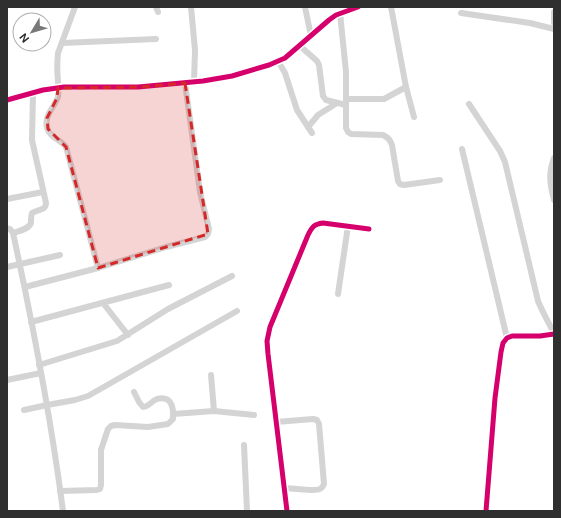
<svg xmlns="http://www.w3.org/2000/svg" width="561" height="518" font-family="'DM Sans',sans-serif">
<style>
.lines{fill:none;stroke-linecap:round;stroke-linejoin:round}
.minor{stroke:#d4d4d4;stroke-width:6}
.cycleway-casing{stroke:#fff;stroke-width:8}
.cycleway{stroke:#d6006c;stroke-width:5}
.marked{fill:#d62828;fill-opacity:0.2;stroke:#d62828;stroke-width:3;stroke-dasharray:8 5;stroke-linejoin:round}
</style>
<rect width="100%" height="100%" fill="#fff"/>
<g class="lines">
<g class="minor">
<path d="M75,7L58,53C57,63 57,72 58,81C58,86 59,92 58,97C54,108 44,115 47,128C50,138 60,139 66,147L92,245L98,268"/>
<polyline points="156,7 158,12"/>
<polyline points="191,7 195,50 194,82"/>
<polyline points="305,7 311,36"/>
<polyline points="391,7 406,87 414,117"/>
<polyline points="554,12 554,23"/>
<path d="M340,13L346,72V128L348,132L351,134L383,135C389,138 390,140 392,145L398,181L400,184L404,185L440,180"/>
<polyline points="461,13 530,23 554,29"/>
<polyline points="62,43 156,39"/>
<polyline points="300,46 317,61 319,65 323,96 326,100 346,105"/>
<polyline points="278,61 285,73 297,110 312,133"/>
<polyline points="346,99 384,99 406,87"/>
<polyline points="7,100 43,90 64,87 138,87 203,81 232,76 269,65 285,58 329,20 336,15 358,7"/>
<path d="M469,104L500,151L505,162L538,301C543,313 549,323 554,334"/>
<polyline points="308,127 318,115 337,103"/>
<polyline points="462,149 507,338"/>
<path d="M554,158C548,173 550,185 554,200"/>
<polyline points="7,199 43,192"/>
<path d="M7,228L10,229L13,233C33,325 51,418 63,511"/>
<path d="M13,233C19,231 29,229 31,223C31,219 31,216 32,213C38,209 46,211 46,203L32,140L33,93"/>
<polyline points="7,267 60,255"/>
<polyline points="25,287 98,268 166,247 205,237 208,234 209,229 200,192 185,83"/>
<polyline points="338,294 348,226"/>
<polyline points="103,303 128,335"/>
<polyline points="31,322 169,285"/>
<polyline points="39,365 117,341 168,309 232,276"/>
<polyline points="211,375 214,411"/>
<polyline points="7,380 41,373"/>
<polyline points="24,410 47,405 75,400 88,396 237,311"/>
<polyline points="173,414 214,411 254,415"/>
<path d="M276,422L313,419L317,420L319,424L324,484C323,486 323,487 320,489C315,492 291,488 284,488"/>
<polyline points="244,445 247,511"/>
<path d="M60,491L97,490L100,489L101,485V450L108,429L111,426L115,425L148,427L168,424L173,419C174,407 171,395 157,399C151,401 149,407 143,407L139,402L134,392"/>
<path d="M287,511L268,354L267,341L270,327L308,235C312,227 314,224 323,223L369,229"/>
<polyline points="486,511 495,398 501,352 503,343 507,338 512,336 540,336 554,334"/>
</g>
<defs>
<g id="cycleway">
<polyline points="7,100 43,90 64,87 138,87 203,81 232,76 269,65 285,58 329,20 336,15 358,7"/>
<path d="M287,511L268,354L267,341L270,327L308,235C312,227 314,224 323,223L369,229"/>
<polyline points="486,511 495,398 501,352 503,343 507,338 512,336 540,336 554,334"/>
</g>
</defs>
<use href="#cycleway" class="cycleway-casing"/>
<use href="#cycleway" class="cycleway"/>
</g>
<path class="marked" d="M185,83L208,234L98,268L66,147L48,129L47,118L57,98L58,88L138,87Z"/>
<rect width="561" height="518" fill="none" stroke="#2f2f2f" stroke-width="16"/>
<g transform="translate(32 32) rotate(232)"><circle r="19" fill="#ffffff" stroke="#acacac"/>
<path d="M0-3L7 15L0 10L-7 15Z" fill="#787878"/>
<text y="-6" font-size="11" font-weight="bold" text-anchor="middle" fill="#2f2f2f">N</text>
</g>
</svg>
